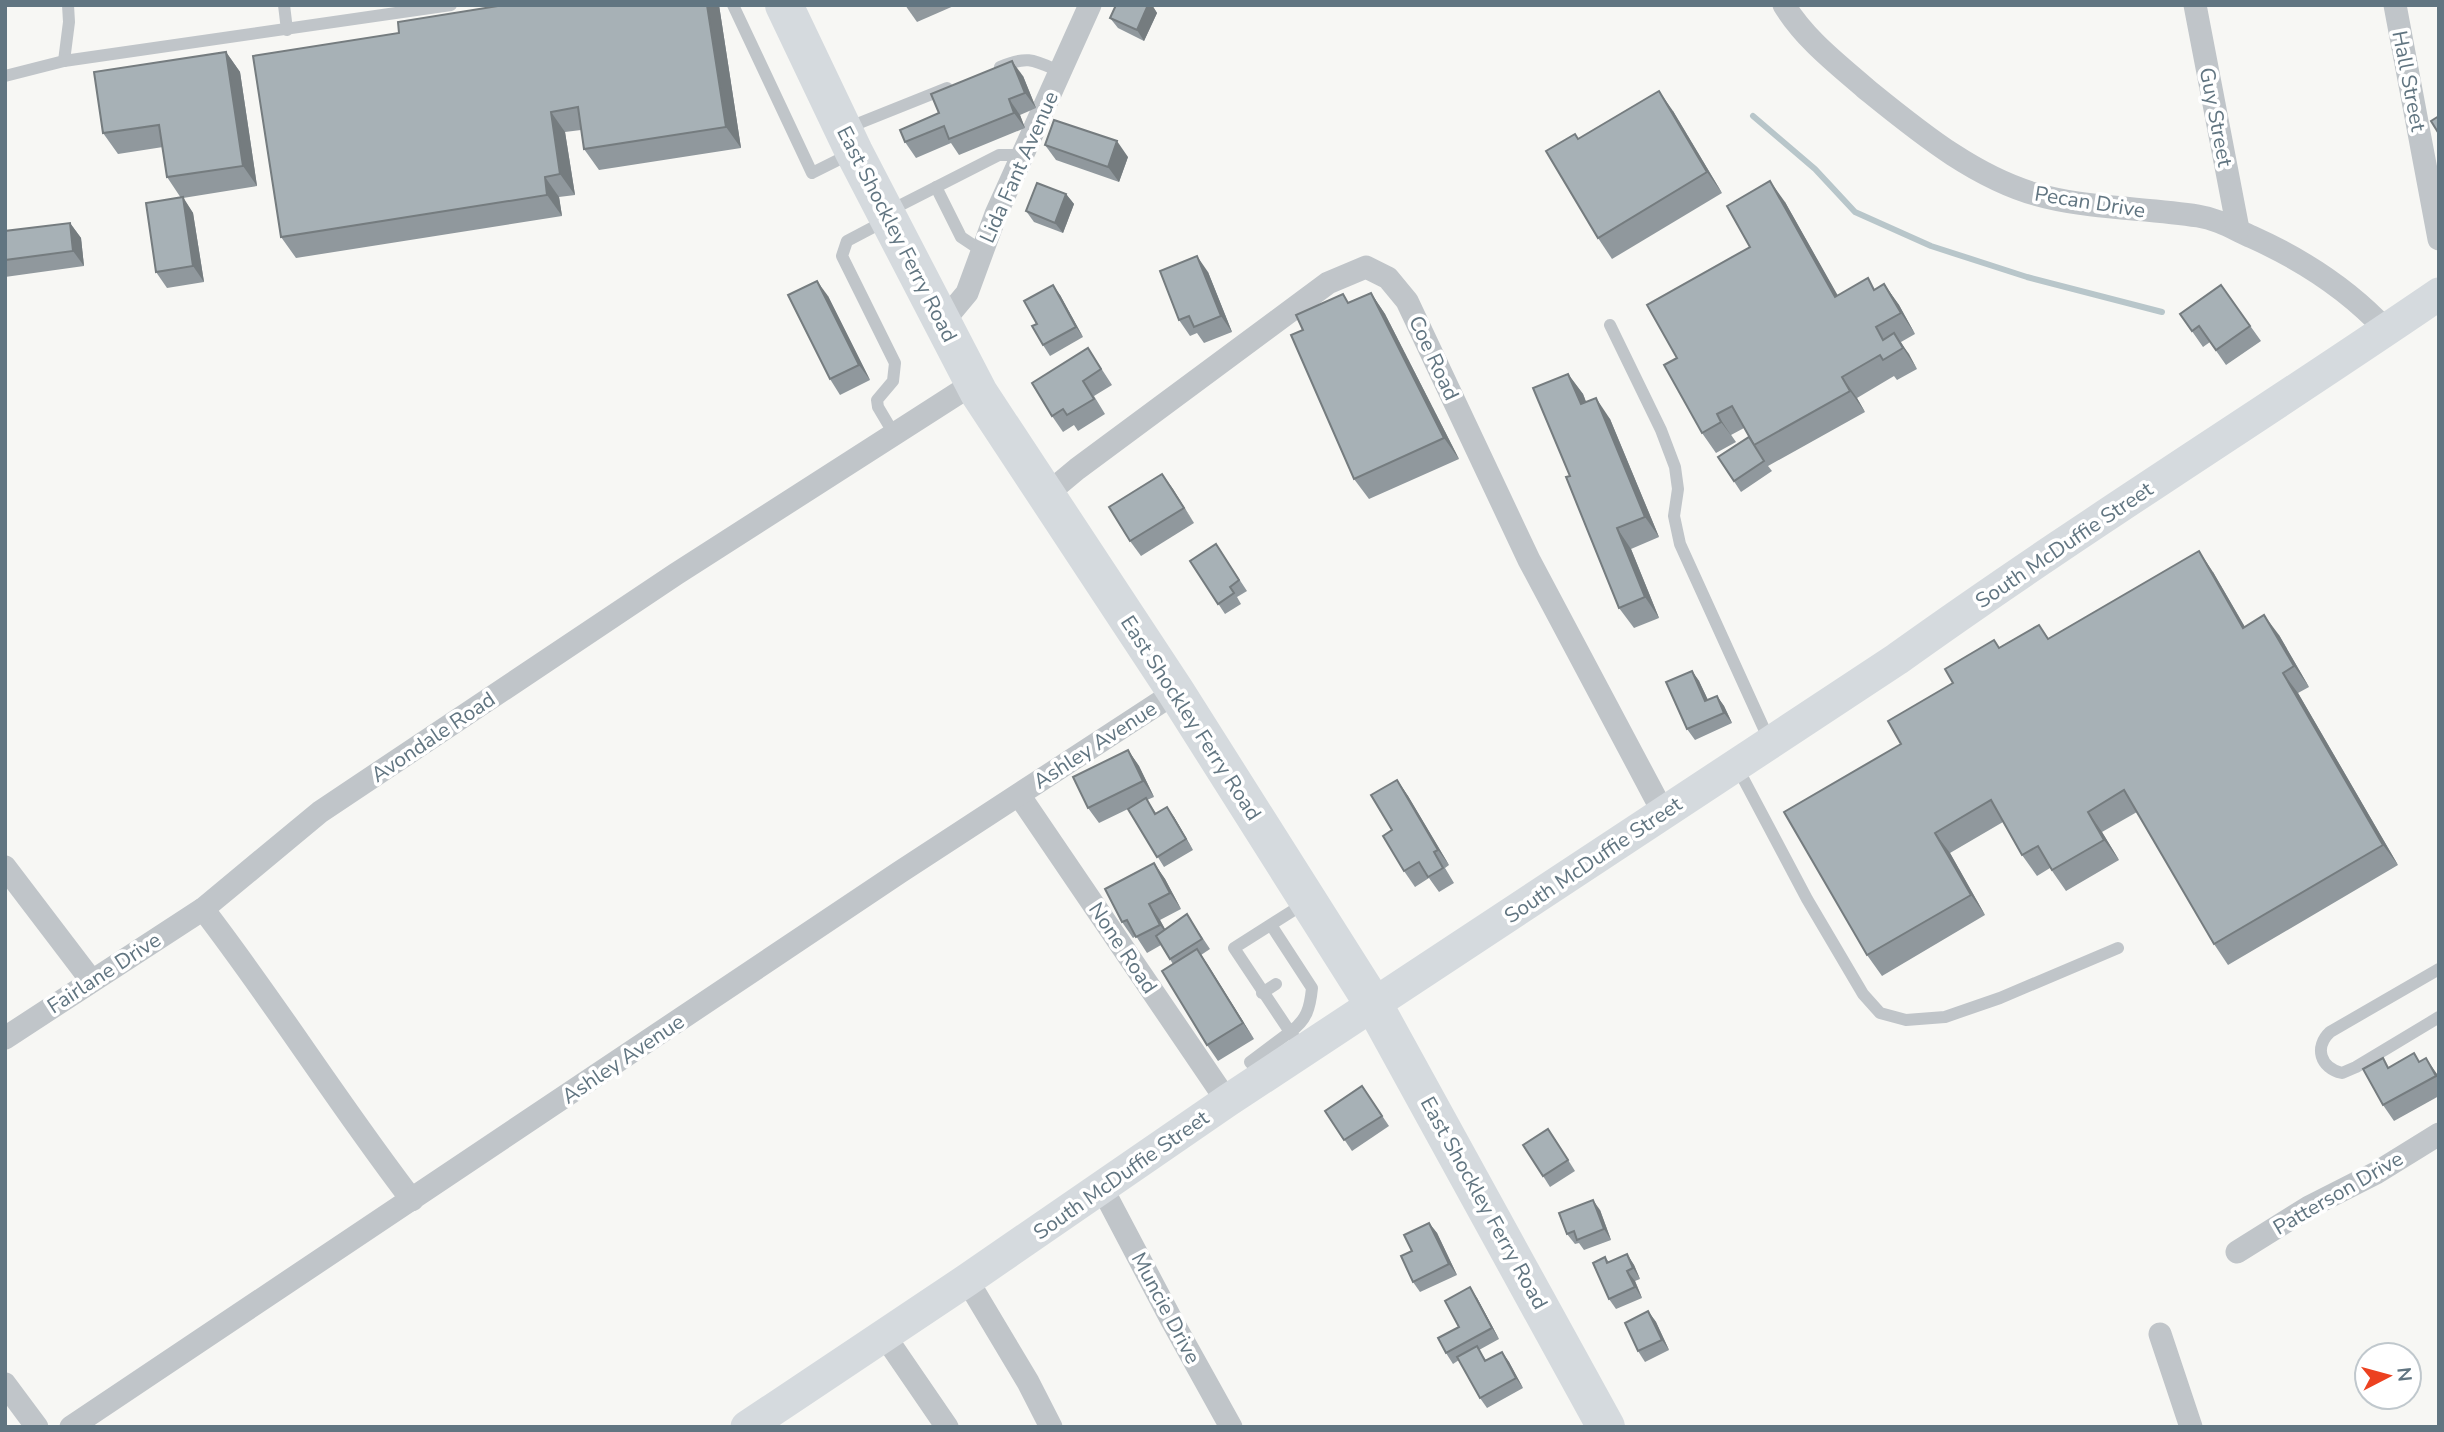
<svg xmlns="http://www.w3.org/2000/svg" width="2444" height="1432" font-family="'Nunito Sans',sans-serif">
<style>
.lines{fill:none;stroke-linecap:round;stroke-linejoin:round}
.stream{stroke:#b8c6ca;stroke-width:6}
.lane{stroke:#c0c5c9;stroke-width:12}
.street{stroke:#c0c5c9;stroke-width:23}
.secondary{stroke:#d5dade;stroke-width:33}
.highway{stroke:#d5dade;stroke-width:38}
.wall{fill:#90989d}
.shaded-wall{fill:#757c7f}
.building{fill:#a7b1b6;stroke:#757c7f;stroke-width:2}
.labels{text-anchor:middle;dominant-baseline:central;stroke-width:7;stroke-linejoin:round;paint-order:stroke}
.street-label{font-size:21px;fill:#617581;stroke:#fff}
</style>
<rect width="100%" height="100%" fill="#f7f7f4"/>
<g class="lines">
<polyline class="stream" points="1753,116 1815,169 1855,212 1931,246 2027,277 2162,312"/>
<g class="lane">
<polyline points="284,5 287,30"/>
<polyline points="733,5 812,173 850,154"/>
<polyline points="64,61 69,22 68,5"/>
<path d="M1000,67C1028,55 1034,60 1061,72"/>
<polyline points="5,76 64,61 451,5"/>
<polyline points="847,128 947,88"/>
<polyline points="936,187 961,237 982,251"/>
<polyline points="889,211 999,155 1024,155"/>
<polyline points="885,221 847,241 842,256 895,363 893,381 877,400 878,407 894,434"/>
<polyline points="1610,325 1661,430 1675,467 1678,489 1674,516 1680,544 1770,742"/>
<polyline points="1736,765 1807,899 1863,994 1880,1013 1906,1020 1945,1017 2000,998 2118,948"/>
<path d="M1271,925L1312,988C1310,1008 1307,1020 1290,1032L1234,948L1305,903"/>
<path d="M2439,969L2330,1032C2314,1047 2320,1068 2342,1073L2356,1067L2439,1017"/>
<polyline points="1262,993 1276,984"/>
<polyline points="1263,1077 1250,1062 1290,1032 1294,1037"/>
</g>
<g class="street">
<path d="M1784,5C1805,39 1835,62 1865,88C1918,131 1978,181 2046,197C2096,209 2148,208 2198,216C2218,219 2234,229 2252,237C2303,260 2348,289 2386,330"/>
<polyline points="2195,5 2238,229"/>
<polyline points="2395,5 2439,239"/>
<polyline points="942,323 967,293 996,214 1090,5"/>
<polyline points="1047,494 1077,469 1328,283 1366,267 1388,278 1407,301 1529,560 1664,814"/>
<polyline points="1019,795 1227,1101"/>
<polyline points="5,867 91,980"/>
<path d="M203,909C276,1004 339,1105 412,1200"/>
<polyline points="5,1038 203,909 320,812 676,574 974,383"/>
<polyline points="1102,1188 1171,1319 1231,1427"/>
<polyline points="2237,1252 2309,1207 2376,1173 2439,1134"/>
<polyline points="967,1280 1028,1382 1051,1427"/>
<polyline points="2160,1334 2191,1427"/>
<polyline points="884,1335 947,1427"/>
<polyline points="5,1384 37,1427"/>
<polyline points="71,1427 900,872 1176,692"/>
</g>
<path class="secondary" d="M747,1427L967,1280L1227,1101L1897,659C2074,532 2259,417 2439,294"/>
<polyline class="highway" points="784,5 854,152 979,393 1176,692 1374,1005 1606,1427"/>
</g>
<g class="wall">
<polygon points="504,5 719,5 741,148 599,170 584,149 581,130 565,132 575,195 559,197 562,216 296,258 281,237 399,33"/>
<polygon points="905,5 956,5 917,22"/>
<polygon points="1114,5 1152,5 1157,13 1144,41 1118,28 1110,18 1115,7"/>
<polygon points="226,52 240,72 257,186 183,198 193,213 204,282 167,288 156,272 181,198 167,177 163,147 118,154 103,133"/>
<polygon points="1023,76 1036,108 1020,115 1025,128 959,155 951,143 916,158 905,142 939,113"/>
<polygon points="1673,111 1722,193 1612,259 1598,238 1579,139"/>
<polygon points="1045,145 1128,157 1119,182 1056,160"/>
<polygon points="1066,194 1074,204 1063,233 1034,222 1026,211"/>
<polygon points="1785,202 1837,295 1875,289 1884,284 1899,305 1915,334 1901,342 1917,369 1897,380 1894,376 1857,398 1865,412 1768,466 1772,471 1741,492 1718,457 1749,437 1744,428 1731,435 1736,442 1716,453 1702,433 1677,358"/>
<polygon points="70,223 81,238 84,266 5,277 5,231"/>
<polygon points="1208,272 1232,332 1204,343 1197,333 1190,336 1179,320"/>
<polygon points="2221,285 2261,341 2226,365 2210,342 2203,347 2180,314"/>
<polygon points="1371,293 1385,314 1459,459 1369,499 1354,479 1303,330 1349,302"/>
<polygon points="1060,295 1083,337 1050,356 1043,345 1037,324"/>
<polygon points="828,296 870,380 840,395 830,379"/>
<polygon points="1088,348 1112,385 1094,396 1105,414 1078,431 1074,425 1063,432 1052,416"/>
<polygon points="1568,374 1583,394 1586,402 1610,419 1659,537 1631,549 1659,618 1634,628 1619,608 1570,476"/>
<polygon points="1162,474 1194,523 1141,556 1130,541"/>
<polygon points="1216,544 1247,591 1237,597 1241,604 1225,614 1190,561"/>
<polygon points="2213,572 2245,627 2279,635 2309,687 2298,693 2398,865 2228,965 2214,944 2137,812 2102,832 2119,860 2066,891 2050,868 2037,876 2022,855 2003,822 1950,853 1985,915 1882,976 1867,955 1901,744 1953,683 2000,647 2039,625 2049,639"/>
<polygon points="1692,671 1699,681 1708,700 1717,696 1724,706 1732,723 1695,740 1687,729"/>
<polygon points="1128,750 1139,766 1154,797 1147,800 1156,813 1174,817 1193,850 1164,867 1128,809 1099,823 1088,808"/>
<polygon points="1397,780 1408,796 1449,865 1445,868 1454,883 1439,892 1429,878 1415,887 1404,871 1392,830"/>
<polygon points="1154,863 1165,879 1181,909 1160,920 1165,929 1194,925 1210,949 1201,955 1254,1039 1218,1061 1207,1045 1173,964 1161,945 1147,953 1136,936 1133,938 1122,922"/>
<polygon points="2420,1062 2437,1074 2439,1076 2439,1096 2394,1121 2383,1105 2389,1067"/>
<polygon points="1362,1086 1389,1126 1352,1151 1325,1111"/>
<polygon points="1555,1139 1575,1171 1550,1187 1543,1176"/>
<polygon points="1600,1210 1611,1240 1584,1250 1579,1243 1575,1244 1567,1234"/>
<polygon points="1429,1223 1437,1233 1457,1275 1420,1292 1413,1282 1412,1251"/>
<polygon points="1627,1254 1634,1265 1640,1279 1635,1281 1642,1298 1616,1309 1609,1299 1605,1257 1609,1262"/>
<polygon points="1477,1298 1499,1339 1479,1350 1486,1360 1502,1352 1509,1362 1523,1388 1487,1408 1480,1398 1459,1360 1453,1364 1446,1353 1459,1327"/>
<polygon points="1648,1311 1656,1322 1669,1350 1645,1362 1638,1351"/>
</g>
<g class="shaded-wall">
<polygon points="707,5 719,5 741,148 726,127"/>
<polygon points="1148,5 1152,5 1157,13 1144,41 1137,30"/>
<polygon points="226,52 240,72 257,186 243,166"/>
<polygon points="1012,61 1023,76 1036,108 1025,93"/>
<polygon points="1659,91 1673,111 1722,193 1707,172"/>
<polygon points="1009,99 1020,115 1025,128 1014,113"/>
<polygon points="551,112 565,132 575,195 560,174"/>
<polygon points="1117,141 1128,157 1119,182 1108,167"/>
<polygon points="545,177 559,197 562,216 547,195"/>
<polygon points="1770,181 1785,202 1850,317 1835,297"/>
<polygon points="1066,194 1074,204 1063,233 1055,223"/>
<polygon points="183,197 193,213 204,282 193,266"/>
<polygon points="70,223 81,238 84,266 73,251"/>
<polygon points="1197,256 1208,272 1232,332 1221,316"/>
<polygon points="817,281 828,296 870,380 859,365"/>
<polygon points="1884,284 1899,305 1915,334 1901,313"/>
<polygon points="1053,285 1060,295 1083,337 1076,327"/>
<polygon points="1371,293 1385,314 1459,459 1444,438"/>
<polygon points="1894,333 1909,354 1917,369 1903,348"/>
<polygon points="1568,374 1583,394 1595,425 1581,404"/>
<polygon points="1842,377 1857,398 1865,412 1850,391"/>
<polygon points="1596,398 1610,419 1659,537 1645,517"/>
<polygon points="1717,414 1731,435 1736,442 1721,422"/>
<polygon points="1162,474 1173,489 1194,523 1184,508"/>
<polygon points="1617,528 1631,549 1659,618 1645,597"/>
<polygon points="2199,551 2213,572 2257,648 2243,628"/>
<polygon points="2264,615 2279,635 2309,687 2294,666"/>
<polygon points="1692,671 1699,681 1713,711 1705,701"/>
<polygon points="2283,673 2298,693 2398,865 2383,845"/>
<polygon points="1717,696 1724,706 1732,723 1724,713"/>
<polygon points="1128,750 1139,766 1154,797 1143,781"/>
<polygon points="1397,780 1408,796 1449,865 1438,850"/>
<polygon points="1167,807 1174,817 1193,850 1186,839"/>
<polygon points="2088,812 2102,832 2119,860 2104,840"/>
<polygon points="1935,833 1950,853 1985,915 1971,895"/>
<polygon points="1154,863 1165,879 1181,909 1170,893"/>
<polygon points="1149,904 1160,920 1171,940 1160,925"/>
<polygon points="1197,949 1208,965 1254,1039 1243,1023"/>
<polygon points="2426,1058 2437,1074 2439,1080 2436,1076"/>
<polygon points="1593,1200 1600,1210 1611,1240 1604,1229"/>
<polygon points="1429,1223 1437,1233 1457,1275 1449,1264"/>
<polygon points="1627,1254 1634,1265 1640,1279 1633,1268"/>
<polygon points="1627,1271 1635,1281 1642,1298 1635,1287"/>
<polygon points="1470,1287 1477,1298 1499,1339 1492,1328"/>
<polygon points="1648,1311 1656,1322 1669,1350 1662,1340"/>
<polygon points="1502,1352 1509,1362 1523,1388 1516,1378"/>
</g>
<g class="building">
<polygon points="504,5 707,5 726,127 584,149 578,107 551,112 560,174 545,177 547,195 281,237 253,56 399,33 398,22"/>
<polygon points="1116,5 1148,5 1137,30 1110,18"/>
<polygon points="226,52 243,166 167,177 159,125 103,133 94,72"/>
<polygon points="1012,61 1025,93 1009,99 1014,113 949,139 944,126 905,142 900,130 939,113 931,94"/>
<polygon points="1659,91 1707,172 1598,238 1546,151 1575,134 1578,139"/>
<polygon points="2439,116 2439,134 2431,121"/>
<polygon points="1054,120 1117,141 1108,167 1045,145"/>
<polygon points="1770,181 1835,297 1868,278 1874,290 1884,284 1901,313 1876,327 1883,340 1894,333 1903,348 1883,360 1880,355 1842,377 1850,391 1754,445 1732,406 1717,414 1721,422 1702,433 1664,365 1677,358 1647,305 1750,247 1727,206"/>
<polygon points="1037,183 1066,194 1055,223 1026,211"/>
<polygon points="183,197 193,266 156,272 146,203"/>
<polygon points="70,223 73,251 5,260 5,231"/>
<polygon points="1197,256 1221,316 1194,327 1189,316 1179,320 1160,271"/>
<polygon points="817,281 859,365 830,379 788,295"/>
<polygon points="1053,285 1076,327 1043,345 1032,326 1037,324 1024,301"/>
<polygon points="2221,285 2250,326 2216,350 2199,326 2192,331 2180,314"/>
<polygon points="1371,293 1444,438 1354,479 1291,335 1303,330 1296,315 1343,294 1348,303"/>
<polygon points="1088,348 1101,369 1083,381 1094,399 1067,415 1063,409 1052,416 1032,383"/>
<polygon points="1568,374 1581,404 1596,398 1645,517 1617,528 1645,597 1619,608 1566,477 1570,476 1533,388"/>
<polygon points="1749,437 1764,461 1734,481 1718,457"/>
<polygon points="1162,474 1184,508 1130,541 1109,507"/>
<polygon points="1216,544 1239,580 1230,587 1234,593 1218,604 1190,561"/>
<polygon points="2199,551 2243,628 2264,615 2294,666 2283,673 2383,845 2214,944 2124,790 2088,812 2104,840 2052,870 2038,846 2022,855 1991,800 1935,833 1971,895 1867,955 1784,812 1901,744 1888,721 1953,683 1945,669 1994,640 1999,648 2039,625 2048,639"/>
<polygon points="1692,671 1705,701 1717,696 1724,713 1687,729 1666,682"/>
<polygon points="1128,750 1143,781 1088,808 1073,777"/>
<polygon points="1397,780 1438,850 1434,852 1443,868 1428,877 1419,862 1404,871 1383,836 1392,830 1371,795"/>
<polygon points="1146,798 1155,814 1167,807 1186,839 1157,857 1128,809"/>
<polygon points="1154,863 1170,893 1149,904 1160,925 1136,937 1127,920 1122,922 1105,889"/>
<polygon points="1187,914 1202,939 1170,959 1156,936"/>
<polygon points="1197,949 1243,1023 1207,1045 1162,971"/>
<polygon points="2414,1053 2419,1062 2426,1058 2436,1076 2383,1105 2363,1069 2383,1058 2388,1068"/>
<polygon points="1362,1086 1382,1116 1344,1140 1325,1111"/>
<polygon points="1548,1129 1568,1160 1543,1176 1523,1145"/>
<polygon points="1593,1200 1604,1229 1577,1240 1574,1231 1567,1234 1559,1213"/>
<polygon points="1429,1223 1449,1264 1413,1282 1401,1256 1412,1251 1404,1235"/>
<polygon points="1627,1254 1633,1268 1627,1271 1635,1287 1609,1299 1593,1263 1605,1257 1607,1263"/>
<polygon points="1470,1287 1492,1328 1446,1353 1438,1338 1459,1327 1445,1301"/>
<polygon points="1648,1311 1662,1340 1638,1351 1625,1323"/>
<polygon points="1477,1346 1485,1361 1502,1352 1516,1378 1480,1398 1457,1357"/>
</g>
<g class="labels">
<g class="street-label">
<text transform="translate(2409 81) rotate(79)">Hall Street</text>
<text transform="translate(2216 117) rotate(79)">Guy Street</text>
<text transform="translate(1019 167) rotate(-66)">Lida Fant Avenue</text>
<text transform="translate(2090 202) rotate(9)">Pecan Drive</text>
<text transform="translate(897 234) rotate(63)">East Shockley Ferry Road</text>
<text transform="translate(1434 358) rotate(65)">Coe Road</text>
<text transform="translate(2064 545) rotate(-34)">South McDuffie Street</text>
<text transform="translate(1191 718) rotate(57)">East Shockley Ferry Road</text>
<text transform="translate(433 737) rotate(-34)">Avondale Road</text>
<text transform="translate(1095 745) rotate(-33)">Ashley Avenue</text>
<text transform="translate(1593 860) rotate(-34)">South McDuffie Street</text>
<text transform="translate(1123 948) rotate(56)">None Road</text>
<text transform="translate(104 973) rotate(-33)">Fairlane Drive</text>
<text transform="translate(623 1059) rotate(-34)">Ashley Avenue</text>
<text transform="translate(1121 1175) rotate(-35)">South McDuffie Street</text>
<text transform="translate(2338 1193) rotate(-30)">Patterson Drive</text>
<text transform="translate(1484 1203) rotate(61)">East Shockley Ferry Road</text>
<text transform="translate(1166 1308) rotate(62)">Muncie Drive</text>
</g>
</g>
<rect width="2444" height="1432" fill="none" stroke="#617581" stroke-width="14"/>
<g transform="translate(2388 1376) rotate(84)"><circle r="33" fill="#ffffff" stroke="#c0c8cd" stroke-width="2"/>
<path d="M0-5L12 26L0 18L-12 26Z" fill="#ec4120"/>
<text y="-10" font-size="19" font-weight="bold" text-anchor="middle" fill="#617581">N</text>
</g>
</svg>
